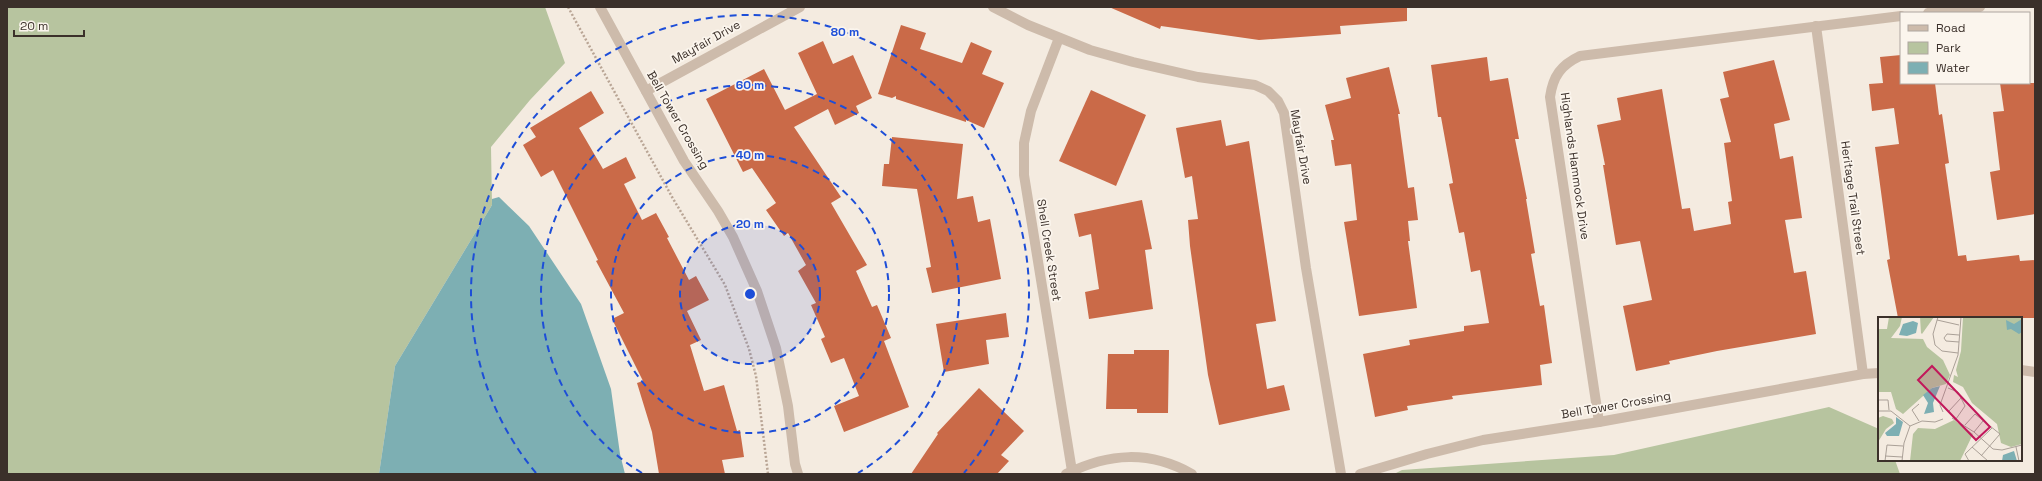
<svg xmlns="http://www.w3.org/2000/svg" width="2042" height="481" font-family="'Space Grotesk',sans-serif">
<style>
.green{fill:#b7c49f}
.water{fill:#7dafb3}
.building{fill:#ca6a48}
.lines{fill:none;stroke-linecap:round;stroke-linejoin:round}
.path{stroke:#b9a595;stroke-width:2.5;stroke-dasharray:2 2;stroke-linecap:butt}
.minor{stroke:#cdbbab;stroke-width:10}
.ring{fill:none;stroke:#1d4ed8;stroke-width:2;stroke-dasharray:7 5}
.labels{text-anchor:middle;dominant-baseline:central;stroke-width:3.5;stroke-linejoin:round;paint-order:stroke}
.street-label{font-size:12px;fill:#3b302a;stroke:#fbf5ed}
.inset-road{fill:none;stroke:#aaa097;stroke-width:1}
.view{fill:#c2185b;fill-opacity:0.15;stroke:#c2185b;stroke-width:2}
.inset-edge{fill:none;stroke:#3b302a;stroke-width:2}
.centre{fill:#1d4ed8;stroke:#fbf5ed;stroke-width:2}
.ring-label{font-size:12px;text-anchor:middle;font-weight:bold;fill:#1d4ed8;stroke:#fbf5ed;stroke-width:3.5;stroke-linejoin:round;paint-order:stroke}
</style>
<rect width="100%" height="100%" fill="#f4ebe0"/>
<g class="green">
<polygon points="7,7 545,7 565,63 530,100 491,147 492,205 395,366 379,474 7,474"/>
<polygon points="1829,407 1879,429 1879,460 1895,460 1900,474 1394,474 1402,470 1614,455"/>
</g>
<polygon class="water" points="499,197 529,226 581,304 611,389 620,454 625,474 379,474 395,366 492,205 492,199"/>
<g class="building">
<polygon points="1109,7 1407,7 1407,21 1340,26 1341,34 1259,40 1161,26 1160,29"/>
<polygon points="901,25 926,33 920,49 962,63 971,42 992,51 982,74 1004,83 984,128 966,120 966,122 896,99 896,96 892,98 878,94"/>
<polygon points="823,41 833,64 853,55 872,98 856,106 859,113 835,125 828,109 794,127 841,197 831,203 867,265 856,271 872,307 877,305 891,338 884,341 909,407 844,432 834,406 859,396 844,358 831,363 821,339 825,337 811,305 816,303 798,271 806,265 788,233 784,236 766,210 776,203 752,168 743,172 706,99 764,69 785,110 817,94 798,53"/>
<polygon points="1901,55 1901,83 1935,83 1939,115 1942,114 1949,163 1945,164 1958,256 1966,255 1967,261 2019,255 2020,261 2035,260 2035,318 1898,318 1887,260 1890,259 1875,147 1899,144 1894,108 1872,111 1869,84 1883,83 1880,57"/>
<polygon points="1487,57 1490,81 1508,78 1519,139 1515,139 1527,199 1526,199 1535,253 1531,254 1540,306 1544,305 1552,363 1540,365 1542,385 1452,396 1453,399 1407,406 1408,410 1375,417 1363,354 1410,345 1409,340 1464,331 1464,326 1489,323 1480,270 1471,272 1464,232 1459,233 1449,184 1453,183 1441,117 1438,117 1431,65"/>
<polygon points="1774,60 1790,120 1774,124 1780,159 1793,156 1802,218 1785,220 1794,273 1806,271 1816,334 1717,351 1669,361 1670,364 1636,371 1623,306 1652,300 1640,241 1616,245 1603,165 1605,165 1597,125 1621,120 1617,98 1662,89 1682,209 1690,208 1694,231 1731,224 1728,202 1732,201 1724,143 1731,142 1720,99 1729,97 1723,72"/>
<polygon points="1389,67 1400,114 1398,114 1408,188 1414,187 1418,220 1408,221 1410,241 1408,241 1417,308 1359,316 1344,222 1357,220 1351,164 1335,166 1331,140 1334,140 1325,105 1351,98 1346,78"/>
<polygon points="2000,83 2035,83 2035,214 1997,220 1990,172 2000,170 1993,112 2004,111"/>
<polygon points="1091,90 1146,115 1116,186 1059,161"/>
<polygon points="591,91 604,113 579,128 603,169 626,157 636,178 624,184 642,220 656,213 669,237 667,238 689,280 696,276 709,300 687,311 701,340 690,345 704,391 724,385 737,431 740,430 744,457 722,460 725,474 659,474 652,432 637,383 643,381 612,319 624,313 596,261 598,260 553,170 541,177 523,145 536,137 530,128"/>
<polygon points="1221,120 1226,146 1249,141 1276,321 1256,324 1267,389 1284,385 1290,410 1219,425 1208,375 1190,246 1188,220 1198,219 1192,176 1185,178 1176,128"/>
<polygon points="892,137 963,144 957,199 973,196 978,222 990,219 1001,279 932,293 926,268 931,267 917,189 882,186 884,164 889,164"/>
<polygon points="1142,200 1152,249 1145,250 1153,309 1089,319 1085,292 1099,289 1091,234 1079,237 1074,214"/>
<polygon points="1006,313 1009,337 986,340 989,364 944,372 936,324"/>
<polygon points="1134,350 1169,350 1168,413 1137,413 1137,409 1106,409 1108,354 1134,354"/>
<polygon points="979,388 1024,431 1001,455 1009,461 997,474 911,474 938,434 937,433"/>
</g>
<g class="lines">
<polyline class="path" points="568,7 672,197 725,285 749,349 756,376 768,474"/>
<g class="minor">
<polyline points="600,7 684,161 718,211 733,237 757,291 776,348 788,406 795,464 798,474"/>
<polyline points="993,7 1028,25 1090,50 1133,62 1198,77 1255,85 1268,91 1278,101 1284,113 1306,268 1341,474"/>
<polyline points="1928,13 1980,7"/>
<polyline points="1816,26 1863,374"/>
<polyline points="1059,38 1031,111 1024,143 1024,175 1072,471"/>
<polyline points="646,91 800,7"/>
<polyline points="2021,370 2035,372"/>
<path d="M1599,422L1550,97C1553,76 1561,65 1580,56L1901,16"/>
<path d="M1066,474C1109,453 1149,450 1192,474"/>
<polyline points="1360,474 1427,454 1483,440 1599,422 1863,374 1879,373"/>
</g>
</g>
<circle cx="750" cy="294" r="70" fill="#1d4ed8" fill-opacity=".12"/>
<g class="ring">
<circle cx="750" cy="294" r="70"/>
<circle cx="750" cy="294" r="139"/>
<path d="M642 473A209 209 0 1 1 858 473"/>
<path d="M536 473A279 279 0 1 1 964 473"/>
</g>
<g class="labels">
<g class="street-label">
<text transform="translate(706 42) rotate(-29)">Mayfair Drive</text>
<text transform="translate(678 120) rotate(60)">Bell Tower Crossing</text>
<text transform="translate(1301 147) rotate(80)">Mayfair Drive</text>
<text transform="translate(1575 166) rotate(82)">Highlands Hammock Drive</text>
<text transform="translate(1853 198) rotate(82)">Heritage Trail Street</text>
<text transform="translate(1049 250) rotate(81)">Shell Creek Street</text>
<text transform="translate(1616 405) rotate(-10)">Bell Tower Crossing</text>
</g>
</g>
<g transform="translate(1878 317)">
<rect width="144" height="144" fill="#f4ebe0"/>
<path d="M11,0H24L22,9L13,21L45,22L49,30L65,43L72,58L68,67L54,71L25,97L18,92L13,75H0V12H9ZM42,0H56L44,17L43,16ZM85,0L144,1V127L133,130L123,126L119,107L94,86L85,70L75,65L76,58L80,60L78,53L83,34ZM5,99L14,102L16,106L8,112L0,125V101ZM76,103L95,117L82,144H32L35,117L40,111L57,112Z" fill="#b7c49f"/>
<path d="M144,2V15L141,17L133,12L129,13L128,3L136,7ZM35,4L40,6L38,16L29,19L21,18L25,7ZM62,69L55,86L56,95L46,97L50,86L45,78L54,71ZM18,100L25,105L21,119H9L7,116L18,107ZM136,134L139,144H124L125,138Z" fill="#7dafb3"/>
<path class="inset-road" d="M60,0L55,17L57,28L64,34L80,36M59,3L81,8M81,18L69,17L66,21L68,24L81,25M70,71L80,75L87,89L78,102M0,83H10L11,93M0,94H13L32,109M71,94L83,81M65,95L62,88L80,38L83,0M74,101L96,115L115,132L124,133L144,128M41,104L34,93L41,87M87,108L97,97L122,117L103,139M96,115L105,104M94,130L110,144M138,130L141,144M7,139L24,140M7,144L9,128L25,129M24,144L26,126L32,109L44,104L57,105L65,102M91,144L87,137L114,111"/>
<path class="view" d="M54,49L112,110L98,123L40,63Z"/>
<rect width="144" height="144" class="inset-edge"/>
</g>
<circle cx="750" cy="294" r="6" class="centre"/>
<g class="ring-label">
<text x="845" y="36">80 m</text>
<text x="750" y="89">60 m</text>
<text x="750" y="159">40 m</text>
<text x="750" y="228">20 m</text>
</g>
<rect width="2042" height="481" fill="none" stroke="#3b302a" stroke-width="16"/>
<rect x="1900" y="12" width="130" height="72" fill="#fbf5ed" stroke="#aea69f"/>
<rect x="1908" y="25" width="20" height="6" fill="#cdbbab" stroke="#aea69f"/>
<text x="1936" y="32" font-size="12" fill="#3b302a">Road</text>
<rect x="1908" y="42" width="20" height="12" fill="#b7c49f" stroke="#aea69f"/>
<text x="1936" y="52" font-size="12" fill="#3b302a">Park</text>
<rect x="1908" y="62" width="20" height="12" fill="#7dafb3" stroke="#aea69f"/>
<text x="1936" y="72" font-size="12" fill="#3b302a">Water</text>
<path d="M14 30v6h70v-6" fill="none" stroke="#3b302a" stroke-width="2"/>
<text x="20" y="30" font-size="12" fill="#3b302a" stroke="#fbf5ed" stroke-width="3" paint-order="stroke">20 m</text>
</svg>
